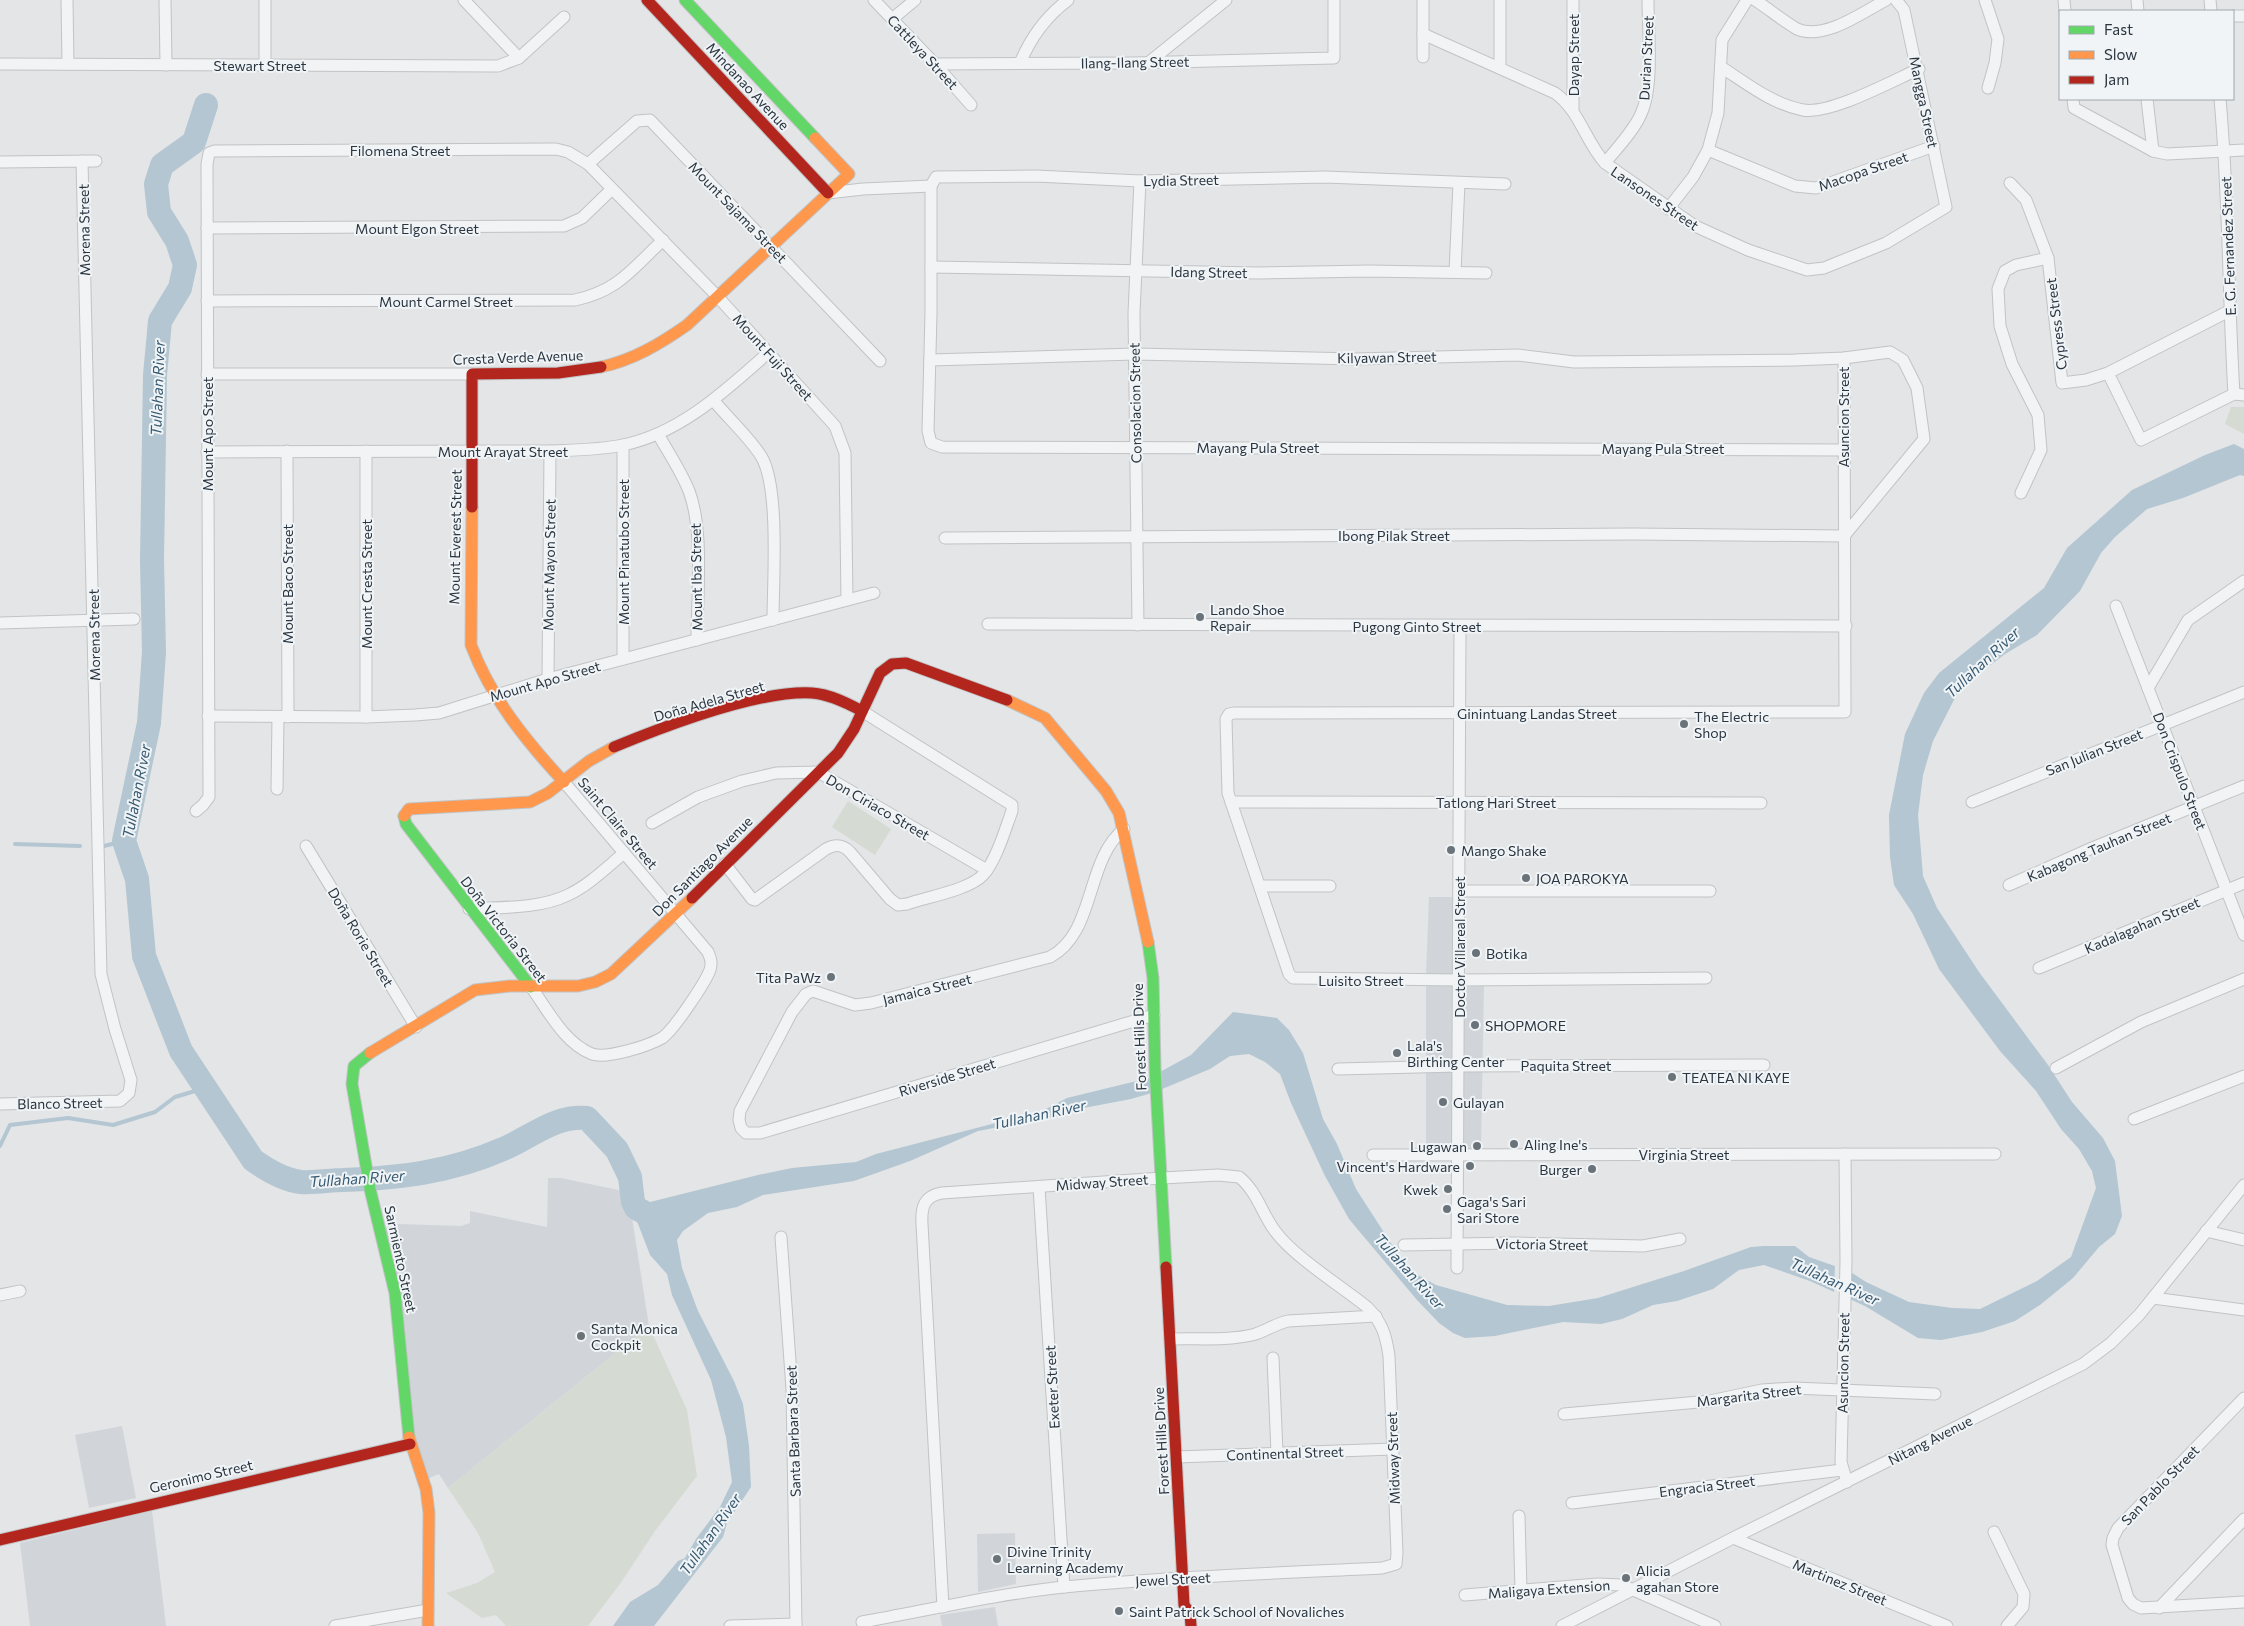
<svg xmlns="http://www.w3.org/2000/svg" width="2244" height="1626" font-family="Commissioner,sans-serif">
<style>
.built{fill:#d1d5da}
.green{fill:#d5dbd3}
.water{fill:#b3c6d1}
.pier{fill:#e3e5e7}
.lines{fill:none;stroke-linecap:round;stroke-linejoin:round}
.stream{stroke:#b3c6d1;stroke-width:4}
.river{stroke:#b3c6d1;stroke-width:24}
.street-casing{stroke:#c1c3c5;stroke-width:13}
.fast-casing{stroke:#c1c3c5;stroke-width:13}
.slow-casing{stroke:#c1c3c5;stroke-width:13}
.jam-casing{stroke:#c1c3c5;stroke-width:13}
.street{stroke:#f1f3f4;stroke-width:11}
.fast{stroke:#63d668;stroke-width:11}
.slow{stroke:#ff974d;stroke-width:11}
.jam{stroke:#b3261e;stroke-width:11}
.poi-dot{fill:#6b737a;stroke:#f0f4f6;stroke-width:2}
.labels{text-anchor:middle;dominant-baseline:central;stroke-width:4;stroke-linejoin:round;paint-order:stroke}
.street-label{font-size:14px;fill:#2a3540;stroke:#f0f4f6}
.poi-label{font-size:14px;fill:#2a3540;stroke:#f0f4f6;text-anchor:start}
.water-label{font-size:15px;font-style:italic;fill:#365a72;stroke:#f0f4f6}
</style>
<rect width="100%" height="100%" fill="#e3e5e7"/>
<g class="built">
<polygon points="1429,897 1453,897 1454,975 1426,974"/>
<polygon points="1426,980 1459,980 1454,1151 1426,1151"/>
<polygon points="1484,985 1481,1149 1461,1150 1464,987"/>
<polygon points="548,1178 561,1178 628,1192 649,1326 448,1488 439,1474 425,1480 411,1436 385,1228 398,1224 461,1226 470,1223 470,1211 547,1227"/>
<polygon points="122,1426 136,1498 89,1508 75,1435"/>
<polygon points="152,1511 166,1626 30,1626 20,1543"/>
<polygon points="1015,1533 1016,1584 978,1592 977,1534"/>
<polygon points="995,1607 998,1626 942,1626 940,1615"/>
</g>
<g class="green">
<polygon points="2231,407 2244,407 2244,434 2225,424"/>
<polygon points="848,801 891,829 875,855 832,827"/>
<polygon points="649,1326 687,1410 697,1476 655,1531 620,1584 588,1626 506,1626 496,1615 482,1618 446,1593 477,1583 495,1572 478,1533 448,1488"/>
</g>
<polygon class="water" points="2234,444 2244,449 2244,476 2240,475 2183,498 2147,509 2115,537 2101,553 2080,591 2037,635 2005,654 1960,688 1933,741 1923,775 1918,815 1923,876 1937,908 1979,972 2048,1065 2072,1102 2103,1138 2115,1161 2122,1216 2115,1234 2099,1247 2073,1278 2040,1305 2015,1321 1982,1332 1941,1340 1918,1338 1865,1306 1810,1281 1764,1265 1739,1270 1713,1289 1677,1301 1653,1305 1622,1319 1601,1324 1563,1322 1495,1336 1465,1338 1453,1333 1439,1323 1417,1300 1349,1219 1325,1176 1291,1103 1280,1074 1265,1062 1249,1054 1230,1056 1210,1069 1155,1092 1131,1099 1073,1110 1053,1117 978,1131 910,1161 854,1181 763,1195 737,1207 708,1213 683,1231 677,1240 682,1268 698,1311 734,1381 743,1404 749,1446 751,1487 727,1523 723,1537 654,1626 613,1626 630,1602 658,1585 678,1561 685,1558 696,1539 720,1507 732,1482 726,1437 711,1380 672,1295 667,1274 650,1255 635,1216 636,1208 646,1203 758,1175 792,1168 856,1162 876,1154 1042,1111 1067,1098 1149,1078 1191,1055 1233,1012 1277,1018 1289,1030 1303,1053 1323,1119 1337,1144 1356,1189 1396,1251 1416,1274 1436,1285 1507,1305 1549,1306 1598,1298 1684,1271 1751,1247 1764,1246 1795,1246 1809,1257 1849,1271 1866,1282 1909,1302 1952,1308 1980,1309 2037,1281 2071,1257 2096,1188 2092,1171 2079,1149 2061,1129 2036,1091 2000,1051 1939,969 1913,914 1894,885 1890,857 1889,815 1905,734 1924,693 1939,673 2044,588 2067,548 2132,490 2205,455"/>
<polygon class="pier" points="1835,1263 1851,1269 1851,1303 1834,1295"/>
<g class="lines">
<g class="stream">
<polyline points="15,844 80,846"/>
<polyline points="104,846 124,841"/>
<polyline points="0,1146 10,1125 68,1118 113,1125 155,1112 175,1097 205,1088"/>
</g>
<path class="river" d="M206,105L194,142L162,165L156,184L159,212L177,241L185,265L180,288L160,321L155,375L152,560L154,652L149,723L124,841L137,879L144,956L181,1051L253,1160C267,1170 284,1180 301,1182C315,1183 330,1180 343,1180C400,1178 451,1172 503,1149C532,1137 554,1115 587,1118L617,1150L630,1177L633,1202L636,1208L665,1224"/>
<defs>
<g id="street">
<polyline points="67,0 68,64"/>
<polyline points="165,0 166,65"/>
<polyline points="265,0 265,65"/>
<polyline points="464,0 519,58"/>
<polyline points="874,0 935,64 971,105"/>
<polyline points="1500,0 1500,68"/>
<polyline points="1573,0 1573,109"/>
<path d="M1755,0C1769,9 1783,21 1797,29C1824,41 1863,12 1886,0"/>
<polyline points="1985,0 1998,39 1995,63 1988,88"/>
<polyline points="2064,0 2065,11"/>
<polyline points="2137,0 2138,11"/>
<polyline points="2210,0 2211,11"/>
<polyline points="2233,16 2244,16"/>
<polyline points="892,19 915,0"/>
<path d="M1423,34L1555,93C1580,111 1585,141 1605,163L1695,226L1748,250L1807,270L1824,268L1886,243L1946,207L1904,10L1896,0"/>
<polyline points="1423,57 1423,0"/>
<path d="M1020,63C1031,37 1045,17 1068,0"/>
<polyline points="1148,63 1226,0"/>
<polyline points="0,64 498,66 519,58 564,17"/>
<polyline points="935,64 1132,63 1334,58 1334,0"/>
<path d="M1721,67C1746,83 1772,104 1803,110C1830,115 1892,81 1919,69"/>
<polyline points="2073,99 2074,108 2153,151 2167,154 2244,150"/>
<polyline points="2147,99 2153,151"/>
<path d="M2220,99C2229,197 2228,296 2234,394"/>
<polyline points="1708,150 1795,186 1816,188 1934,146"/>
<polyline points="0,162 96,161"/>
<path d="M1605,163C1617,148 1633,132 1641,114C1654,86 1648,32 1648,0"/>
<polyline points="588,164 637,121 650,120 880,361"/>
<polyline points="2010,183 2026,200 2048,258 2062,383 2086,380 2108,373 2229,311"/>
<polyline points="1505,184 1325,177 1140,181 1036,176 936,177 931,186 931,313 928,431 931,443 942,447 1843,450"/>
<polyline points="828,193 863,189 931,186"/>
<polyline points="1668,209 1693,177 1708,150 1718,113 1722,40 1747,0"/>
<polyline points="207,228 564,226 582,218 612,189"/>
<polyline points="931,267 1258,273 1369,271 1486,273"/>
<polyline points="1455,272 1459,183"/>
<path d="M207,301L575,300C618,291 632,269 663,240"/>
<polyline points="930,360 1135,354 1355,359 1518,355 1574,362 1794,360 1844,358 1890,352 1903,360 1917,388 1924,439 1844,536 1633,534 945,538"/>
<polyline points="2108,373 2141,440 2234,394 2244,395"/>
<polyline points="207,374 472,374"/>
<path d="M714,401C729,419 749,437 761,456C780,486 773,582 773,620"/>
<path d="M658,434C668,452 681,471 689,491C704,530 697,597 697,640"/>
<polyline points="287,451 288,717"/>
<polyline points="366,451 366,717"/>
<path d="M207,452L550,451C574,450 599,450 623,445C681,433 726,390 769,352"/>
<polyline points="2021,493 2041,450 2038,415 2012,364 2000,326 1998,289 2005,271 2016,265 2048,258"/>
<polyline points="2116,606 2244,935"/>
<polyline points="0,623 134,619"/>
<polyline points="988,624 1846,626"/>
<polyline points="1138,625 1134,313 1140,181"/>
<polyline points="623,659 623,445"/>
<polyline points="548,679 550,451"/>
<polyline points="2148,688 2188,620 2244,581"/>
<polyline points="208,716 366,717 415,715 439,713 548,679 874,593"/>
<polyline points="277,789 278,717"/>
<polyline points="1231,802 1761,803"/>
<polyline points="1972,802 2244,692"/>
<polyline points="196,811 203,805 209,797 207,164 209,153 214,151 556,149 568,152 588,164 717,296 835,426 845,453 847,600"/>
<polyline points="652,823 698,797 742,781 776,773 818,772 987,870"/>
<path d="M1124,829C1085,860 1096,933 1050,957L871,1003L855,1005L813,991L806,994L792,1012L740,1111L739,1120L741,1128L746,1133H760L1154,1015"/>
<polyline points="306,846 416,1027"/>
<path d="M725,864L752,899L755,900L826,849C835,844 842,844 850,852L890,899L898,905L907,904C927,897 969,890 983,875C996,861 1005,830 1012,811V805L862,711"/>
<polyline points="2009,885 2092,848 2244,786"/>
<polyline points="1260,886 1330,886"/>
<polyline points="1459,891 1710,891"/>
<path d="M469,909C501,907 539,909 568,895C589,885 606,868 624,853"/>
<polyline points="2039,968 2244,883"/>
<polyline points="1706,978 1459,980 1293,978 1289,974 1228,793 1226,719 1229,714 1234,713 1845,712 1844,358"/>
<path d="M531,987C548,1010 564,1043 592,1054C607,1059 648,1046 662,1038C673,1031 705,983 710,970C712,963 711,959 708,952L564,782"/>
<polyline points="2056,1068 2141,1022 2244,979"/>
<polyline points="1338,1069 1458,1066 1764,1065"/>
<polyline points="0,1104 120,1101 129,1093 131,1080 115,1029 101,974 82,161"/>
<polyline points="2134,1119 2244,1076"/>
<polyline points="1845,1154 1846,1262 1841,1462 1847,1482"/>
<polyline points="1373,1155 1995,1154"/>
<polyline points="1039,1187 1064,1587"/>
<polyline points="2206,1231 2244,1240"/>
<polyline points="781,1237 792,1389 796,1626"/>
<polyline points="1404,1245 1513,1243 1643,1246 1680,1239"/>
<polyline points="1457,1268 1460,626"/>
<polyline points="0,1295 20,1291"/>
<polyline points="2153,1298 2244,1310"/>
<path d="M1171,1339C1197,1338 1226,1341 1252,1335C1265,1332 1274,1324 1288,1321L1376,1316"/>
<polyline points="1273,1358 1277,1453"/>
<polyline points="2244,1398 2118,1528 2113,1538 2112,1545 2128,1598 2133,1604 2141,1608 2244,1602"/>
<polyline points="1564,1414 1710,1401 1762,1390 1794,1388 1935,1394"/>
<polyline points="1177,1457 1393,1449"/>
<polyline points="1572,1503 1842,1470"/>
<polyline points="1519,1516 1521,1590"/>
<polyline points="1994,1532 2024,1594 2023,1607 2007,1626"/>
<polyline points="1733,1538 1947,1626"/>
<polyline points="1465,1595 1598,1584 1622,1585 1715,1626"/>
<polyline points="2159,1608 2244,1519"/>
<path d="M862,1622C929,1610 997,1594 1064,1587C1170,1577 1277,1573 1382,1568L1396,1564L1397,1553L1389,1356C1386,1335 1382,1322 1367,1307C1340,1285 1295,1258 1275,1231C1262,1214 1257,1191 1239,1177L1218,1175L1162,1178L942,1193C924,1196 921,1207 922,1224L943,1607"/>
<polyline points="335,1626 428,1610"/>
<polyline points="730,1626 796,1624"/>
<polyline points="1562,1626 1733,1538 2083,1364 2111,1343 2139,1315 2244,1185"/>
</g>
<g id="fast">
<polyline points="685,0 815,138"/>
<polyline points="404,816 406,824 531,987"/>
<polyline points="1148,942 1153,978 1155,1069 1166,1267"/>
<polyline points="370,1053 354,1066 352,1084 370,1189 395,1293 409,1437"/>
</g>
<g id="slow">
<path d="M601,367C633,360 660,344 687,325L849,174L815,138"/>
<path d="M472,507L471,645C491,698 526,741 564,782"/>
<polyline points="1007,700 1045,718 1106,791 1119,813 1148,942"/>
<polyline points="404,816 409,809 530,802 548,793 589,761 614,747"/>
<polyline points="370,1053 475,990 510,986 578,986 595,982 611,974 692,898"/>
<polyline points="409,1437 426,1489 429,1513 428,1626"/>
</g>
<g id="jam">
<polyline points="647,0 828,193"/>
<polyline points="472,507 472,374 558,373 601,367"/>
<path d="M614,747C665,726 757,690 812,693C829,694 847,703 862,711"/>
<polyline points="692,898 838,753 854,729 880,673 892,664 906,663 1007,700"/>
<polyline points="1166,1267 1184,1605 1190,1613 1191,1626"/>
<polyline points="0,1540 410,1444"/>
</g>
</defs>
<use href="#street" class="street-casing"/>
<use href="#fast" class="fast-casing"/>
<use href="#slow" class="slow-casing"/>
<use href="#jam" class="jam-casing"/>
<use href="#street" class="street"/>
<use href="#fast" class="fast"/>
<use href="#slow" class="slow"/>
<use href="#jam" class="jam"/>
</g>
<g class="poi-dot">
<circle cx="1200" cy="617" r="5"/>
<circle cx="1684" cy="724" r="5"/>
<circle cx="1451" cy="850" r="5"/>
<circle cx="1526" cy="878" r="5"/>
<circle cx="1476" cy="953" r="5"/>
<circle cx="831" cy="977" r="5"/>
<circle cx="1475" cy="1025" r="5"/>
<circle cx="1397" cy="1053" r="5"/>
<circle cx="1672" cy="1077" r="5"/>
<circle cx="1443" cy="1102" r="5"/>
<circle cx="1514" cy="1144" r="5"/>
<circle cx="1477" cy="1146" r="5"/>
<circle cx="1470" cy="1166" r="5"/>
<circle cx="1592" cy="1169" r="5"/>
<circle cx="1448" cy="1189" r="5"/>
<circle cx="1447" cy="1209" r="5"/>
<circle cx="581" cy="1336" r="5"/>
<circle cx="997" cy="1559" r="5"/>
<circle cx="1626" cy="1578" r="5"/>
<circle cx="1119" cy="1611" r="5"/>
</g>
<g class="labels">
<g class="street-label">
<text transform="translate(923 52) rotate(47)">Cattleya Street</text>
<text transform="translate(1573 55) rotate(-90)">Dayap Street</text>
<text transform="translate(1646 58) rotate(-87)">Durian Street</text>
<text transform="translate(1135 62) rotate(-1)">Ilang-Ilang Street</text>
<text x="260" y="65">Stewart Street</text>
<text transform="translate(748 86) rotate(47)">Mindanao Avenue</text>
<text transform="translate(1924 102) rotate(78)">Mangga Street</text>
<text x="400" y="150">Filomena Street</text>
<text transform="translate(1863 171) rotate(-19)">Macopa Street</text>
<text transform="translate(1181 180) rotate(-1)">Lydia Street</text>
<text transform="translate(1655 198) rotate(34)">Lansones Street</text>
<text transform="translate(738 212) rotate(46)">Mount Sajama Street</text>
<text x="417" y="228">Mount Elgon Street</text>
<text transform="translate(84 230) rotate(-91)">Morena Street</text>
<text transform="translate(2228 246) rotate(-92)">E. G. Fernandez Street</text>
<text transform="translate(1209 272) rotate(1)">Idang Street</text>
<text x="446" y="301">Mount Carmel Street</text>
<text transform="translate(2056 324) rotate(-97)">Cypress Street</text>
<text transform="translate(518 357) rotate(-2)">Cresta Verde Avenue</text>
<text transform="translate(773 357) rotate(48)">Mount Fuji Street</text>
<text transform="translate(1387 357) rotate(-1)">Kilyawan Street</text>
<text transform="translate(1135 403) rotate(-91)">Consolacion Street</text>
<text transform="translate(1843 417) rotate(-90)">Asuncion Street</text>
<text transform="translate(207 434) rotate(-90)">Mount Apo Street</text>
<text x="1258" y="447">Mayang Pula Street</text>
<text x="1663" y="448">Mayang Pula Street</text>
<text x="503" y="451">Mount Arayat Street</text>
<text x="1394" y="535">Ibong Pilak Street</text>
<text transform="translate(455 537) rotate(-89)">Mount Everest Street</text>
<text transform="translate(623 552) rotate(-90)">Mount Pinatubo Street</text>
<text transform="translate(549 565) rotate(-89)">Mount Mayon Street</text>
<text transform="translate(696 577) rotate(-91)">Mount Iba Street</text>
<text transform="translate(287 584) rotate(-90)">Mount Baco Street</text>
<text transform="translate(366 584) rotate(-90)">Mount Cresta Street</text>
<text x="1417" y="626">Pugong Ginto Street</text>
<text transform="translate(94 635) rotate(-91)">Morena Street</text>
<text transform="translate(545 681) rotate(-16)">Mount Apo Street</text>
<text transform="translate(709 701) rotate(-16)">Doña Adela Street</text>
<text x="1537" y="713">Ginintuang Landas Street</text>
<text transform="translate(2094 752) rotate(-22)">San Julian Street</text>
<text transform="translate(2180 771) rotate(69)">Don Crispulo Street</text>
<text x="1496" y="802">Tatlong Hari Street</text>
<text transform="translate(878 807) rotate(30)">Don Ciriaco Street</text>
<text transform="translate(618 823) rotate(50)">Saint Claire Street</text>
<text transform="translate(2099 847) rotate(-23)">Kabagong Tauhan Street</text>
<text transform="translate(702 866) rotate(-45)">Don Santiago Avenue</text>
<text transform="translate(2142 925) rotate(-23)">Kadalagahan Street</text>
<text transform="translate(504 929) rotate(52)">Doña Victoria Street</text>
<text transform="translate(361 937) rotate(59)">Doña Rorie Street</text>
<text transform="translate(1459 947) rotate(-90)">Doctor Villareal Street</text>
<text x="1361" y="980">Luisito Street</text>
<text transform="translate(927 989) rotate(-14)">Jamaica Street</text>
<text transform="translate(1139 1037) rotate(-92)">Forest Hills Drive</text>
<text x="1566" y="1065">Paquita Street</text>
<text transform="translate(947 1077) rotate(-17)">Riverside Street</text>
<text transform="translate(60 1103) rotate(-1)">Blanco Street</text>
<text x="1684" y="1154">Virginia Street</text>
<text transform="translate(1102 1182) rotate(-4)">Midway Street</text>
<text transform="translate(1542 1244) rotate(1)">Victoria Street</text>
<text transform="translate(401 1259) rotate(78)">Sarmiento Street</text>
<text transform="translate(1843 1363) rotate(-89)">Asuncion Street</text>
<text transform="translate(1052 1387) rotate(-93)">Exeter Street</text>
<text transform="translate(1749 1395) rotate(-7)">Margarita Street</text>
<text transform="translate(793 1431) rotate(-92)">Santa Barbara Street</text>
<text transform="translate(1930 1440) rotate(-27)">Nitang Avenue</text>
<text transform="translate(1161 1441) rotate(-93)">Forest Hills Drive</text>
<text transform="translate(1285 1453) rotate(-2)">Continental Street</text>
<text transform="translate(1393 1458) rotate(-92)">Midway Street</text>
<text transform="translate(201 1476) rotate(-13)">Geronimo Street</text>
<text transform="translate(2160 1485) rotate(-46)">San Pablo Street</text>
<text transform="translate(1707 1486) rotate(-7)">Engracia Street</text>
<text transform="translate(1173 1579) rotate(-3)">Jewel Street</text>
<text transform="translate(1840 1582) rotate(22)">Martinez Street</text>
<text transform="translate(1549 1589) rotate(-4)">Maligaya Extension</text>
</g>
<g class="poi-label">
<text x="1210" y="609">Lando Shoe<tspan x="1210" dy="16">Repair</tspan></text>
<text x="1694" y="716">The Electric<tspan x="1694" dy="16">Shop</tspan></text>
<text x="1461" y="850">Mango Shake</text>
<text x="1536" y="878">JOA PAROKYA</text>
<text x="1486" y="953">Botika</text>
<text x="821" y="977" text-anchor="end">Tita PaWz</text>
<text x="1485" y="1025">SHOPMORE</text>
<text x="1407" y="1045">Lala's<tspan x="1407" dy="16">Birthing Center</tspan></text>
<text x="1682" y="1077">TEATEA NI KAYE</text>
<text x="1453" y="1102">Gulayan</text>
<text x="1524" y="1144">Aling Ine's</text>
<text x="1467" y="1146" text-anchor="end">Lugawan</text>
<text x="1460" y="1166" text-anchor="end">Vincent's Hardware</text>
<text x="1582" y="1169" text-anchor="end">Burger</text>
<text x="1438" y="1189" text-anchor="end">Kwek</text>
<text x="1457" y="1201">Gaga's Sari<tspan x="1457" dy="16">Sari Store</tspan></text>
<text x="591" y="1328">Santa Monica<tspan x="591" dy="16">Cockpit</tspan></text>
<text x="1007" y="1551">Divine Trinity<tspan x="1007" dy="16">Learning Academy</tspan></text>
<text x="1636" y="1570">Alicia<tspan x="1636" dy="16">agahan Store</tspan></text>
<text x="1129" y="1611">Saint Patrick School of Novaliches</text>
</g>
<g class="water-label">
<text transform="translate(157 388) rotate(-88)">Tullahan River</text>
<text transform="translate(1982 662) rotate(-43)">Tullahan River</text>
<text transform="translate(136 791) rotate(-79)">Tullahan River</text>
<text transform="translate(1039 1114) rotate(-12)">Tullahan River</text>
<text transform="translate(357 1178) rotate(-4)">Tullahan River</text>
<text transform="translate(1410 1271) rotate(48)">Tullahan River</text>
<text transform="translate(1835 1281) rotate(24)">Tullahan River</text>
<text transform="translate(710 1534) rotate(-55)">Tullahan River</text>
</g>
</g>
<rect x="2059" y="10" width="175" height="90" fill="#f0f4f6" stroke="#a1a8ad"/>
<rect x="2069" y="26" width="25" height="8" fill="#63d668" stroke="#a1a8ad"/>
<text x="2104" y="35" font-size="15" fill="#2a3540">Fast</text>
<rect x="2069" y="51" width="25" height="8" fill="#ff974d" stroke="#a1a8ad"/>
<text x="2104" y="60" font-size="15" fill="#2a3540">Slow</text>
<rect x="2069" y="76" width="25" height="8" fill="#b3261e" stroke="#a1a8ad"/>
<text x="2104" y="85" font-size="15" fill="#2a3540">Jam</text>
</svg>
